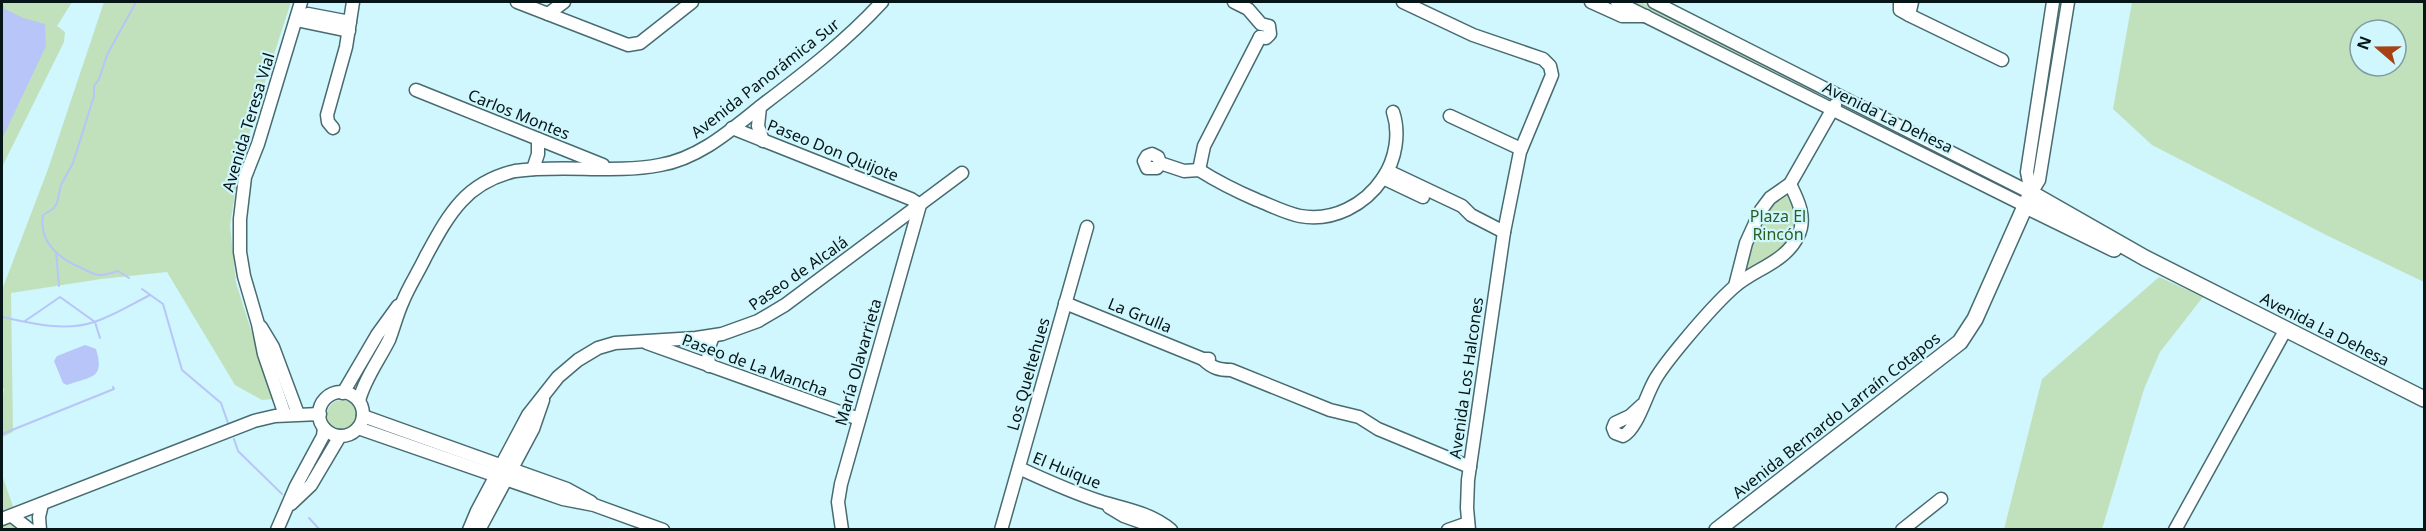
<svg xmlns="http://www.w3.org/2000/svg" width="2426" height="531" font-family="'Noto Sans',sans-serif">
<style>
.green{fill:#c1e1bc;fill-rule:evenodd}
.water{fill:#b8c5f8}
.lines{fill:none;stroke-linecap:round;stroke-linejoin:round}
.stream{stroke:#b8c5f8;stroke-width:2}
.minor-casing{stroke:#476b70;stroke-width:15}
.major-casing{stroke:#476b70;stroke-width:18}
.minor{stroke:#fff;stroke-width:12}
.major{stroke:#fff;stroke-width:15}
.labels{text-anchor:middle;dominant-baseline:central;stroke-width:4.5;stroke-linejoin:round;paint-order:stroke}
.street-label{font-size:16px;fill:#061517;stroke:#cff7fd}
.park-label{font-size:16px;fill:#2a5c22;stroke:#cff7fd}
</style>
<rect width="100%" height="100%" fill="#cff7fd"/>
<g class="green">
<polygon points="2,2 72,2 57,26 65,32 64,42 2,167"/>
<polygon points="104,2 291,2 255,113 237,181 230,225 236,283 273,399 262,400 235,385 167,272 101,279 11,293 13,432 2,437 2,401 4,389 2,388 2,290 48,169"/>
<polygon points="1627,2 1641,2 1814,88 1816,94 1811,94"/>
<path d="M2132,2H2424V282L2326,235L2152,145L2113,109ZM2360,30H2396V66H2360Z"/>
<polygon points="1842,103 2005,184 2003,189 1846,110 1841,105"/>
<polygon points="1787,191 1797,213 1794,235 1775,257 1745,272 1749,250 1766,209"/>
<polygon points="2159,277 2203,297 2160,352 2144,389 2102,529 2004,529 2042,379"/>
<circle cx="342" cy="415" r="15"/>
<polygon points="2,475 21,529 2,529"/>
</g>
<g class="water">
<polygon points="2,2 5,9 23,18 45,24 46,46 2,139"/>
<path d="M85,345L96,349C105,379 92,376 67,385L63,383L54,361L57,356Z"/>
</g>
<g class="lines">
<g class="stream">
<polyline points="56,252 59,286"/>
<path d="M129,278L118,271C112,273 105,275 99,275C92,274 84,269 77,266C56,256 39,240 43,215L53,209L57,203L61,185L73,163L94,96V86L99,79L107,55L136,2"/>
<polyline points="142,289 163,304 182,370 221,403 229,426"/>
<path d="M2,317C31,323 64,332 94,322C113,316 132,304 150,295"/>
<polyline points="25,321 60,297 95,322 100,338"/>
<polyline points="2,434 114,389 113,387"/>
<polyline points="234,439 238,451 282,494"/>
<polyline points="309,518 320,530"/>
</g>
<defs>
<g id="minor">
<polyline points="517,2 628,45 640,43 692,2"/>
<polyline points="1234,2 1248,9 1261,24 1269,26 1270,34 1266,38 1260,37"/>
<polyline points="1403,2 1473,35 1543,59 1550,66 1552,75 1520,152 1504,232 1468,480 1467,508 1469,530"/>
<polyline points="1591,2 1622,16 1646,16"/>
<polyline points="1617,2 2026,206"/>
<polyline points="1654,2 2031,193"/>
<polyline points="1900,2 1900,10 1909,15 2002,60"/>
<polyline points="308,14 350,22"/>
<polyline points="548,14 564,2"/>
<polyline points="1909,15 1912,2"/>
<polyline points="296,20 349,31"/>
<polyline points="416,90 603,165"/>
<polyline points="760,107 758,126 763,141"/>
<polyline points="1450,116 1521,149"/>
<polyline points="333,128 328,122 327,115 346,47 353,2"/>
<polyline points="732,128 911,199 920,205 841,484 838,502 842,530"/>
<path d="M1160,163L1157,168H1147L1144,161L1147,156L1152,154L1158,157L1160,163L1184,171L1199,170C1218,182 1236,191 1257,200C1270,205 1285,213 1300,216C1333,222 1365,205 1383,178C1396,159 1400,133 1393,112"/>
<polyline points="533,169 538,154 538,139"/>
<polyline points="1199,170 1204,146 1260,37"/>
<polyline points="1388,171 1462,206 1471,215 1504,232"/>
<polyline points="1383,178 1423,197"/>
<polyline points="2031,193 2039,180 2068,2"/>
<polyline points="2031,193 2027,172 2053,2"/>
<polyline points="1735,286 1746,243 1761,210 1770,198 1790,184 1835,105"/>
<polyline points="1065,303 1203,359 1209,359"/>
<polyline points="261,327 273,347 298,414"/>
<polyline points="647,343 859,419"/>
<path d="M1203,359C1212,368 1219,370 1231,370L1330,410L1359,417L1378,429L1470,467"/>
<polyline points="709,366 708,350 713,336"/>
<circle cx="341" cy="414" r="22"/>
<polyline points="343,393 377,335 398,306"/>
<path d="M359,401C364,380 379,360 389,340C394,327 397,314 403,301C409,286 419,271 426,256C449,214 465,183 515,171C563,164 613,174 660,165C701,158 733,128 765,103C806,72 847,40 882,2"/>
<path d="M1642,405L1630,416L1615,423L1613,428L1615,433L1623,436C1638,428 1646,394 1656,378C1664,365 1674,353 1684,341C1699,323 1716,303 1734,287C1754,269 1785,263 1798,236C1807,218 1798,200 1790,184"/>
<polyline points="285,415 264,354 258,324 244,276 240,252 240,219 245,177 258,144 301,2"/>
<polyline points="363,416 567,489 591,502"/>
<polyline points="358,428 563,499 594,505 663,530"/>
<path d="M1019,468C1045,480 1074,493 1102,502C1126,509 1151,513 1171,530"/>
<polyline points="291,504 311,485 340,436"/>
<polyline points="1109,507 1124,516 1163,530"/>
<polyline points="12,516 30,530"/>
<polyline points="2,519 254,421 275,416 320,414"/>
<polyline points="40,530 39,517 42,504"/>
<polyline points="277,530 296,486 323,436 324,428"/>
<polyline points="469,530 477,511 528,415 558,377 578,360 598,348 615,343 696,338 722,334 758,321 785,305 962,173"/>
<polyline points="479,530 533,429 543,400"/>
<polyline points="1001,530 1087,227"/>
<polyline points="1448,530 1468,523"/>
<polyline points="1902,530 1941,499"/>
<polyline points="2175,530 2286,329"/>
</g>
<g id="major">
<polyline points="2026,206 2114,249"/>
<polyline points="1717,530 1960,342 1975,319 2031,193 2145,258 2424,399"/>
</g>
</defs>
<use href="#minor" class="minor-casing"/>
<use href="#major" class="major-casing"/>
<use href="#minor" class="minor"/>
<use href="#major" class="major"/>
</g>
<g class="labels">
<g class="street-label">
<text transform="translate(765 78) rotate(-38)">Avenida Panorámica Sur</text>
<text transform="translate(519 114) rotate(22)">Carlos Montes</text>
<text transform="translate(1888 117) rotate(26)">Avenida La Dehesa</text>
<text transform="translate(248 122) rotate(-73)">Avenida Teresa Vial</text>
<text transform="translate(833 150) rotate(22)">Paseo Don Quijote</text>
<text transform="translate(798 273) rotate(-35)">Paseo de Alcalá</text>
<text transform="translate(1140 315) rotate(22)">La Grulla</text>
<text transform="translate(2325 329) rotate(27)">Avenida La Dehesa</text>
<text transform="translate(858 362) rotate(-74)">María Olavarrieta</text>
<text transform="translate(755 365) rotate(20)">Paseo de La Mancha</text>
<text transform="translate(1028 374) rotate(-74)">Los Queltehues</text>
<text transform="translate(1466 378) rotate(-82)">Avenida Los Halcones</text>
<text transform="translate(1836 415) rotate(-38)">Avenida Bernardo Larraín Cotapos</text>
<text transform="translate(1067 470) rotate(22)">El Huique</text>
</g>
<g class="park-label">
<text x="1778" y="216">Plaza El<tspan x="1778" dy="18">Rincón</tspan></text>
</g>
</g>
<rect width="2426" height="531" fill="none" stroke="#061517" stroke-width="6"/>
<g transform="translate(2378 48) rotate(290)"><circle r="28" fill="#cff7fd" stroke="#7f9da1" stroke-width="1.5"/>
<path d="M0-4.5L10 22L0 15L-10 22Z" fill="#a74215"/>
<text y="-9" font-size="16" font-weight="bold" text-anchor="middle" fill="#061517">N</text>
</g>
</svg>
